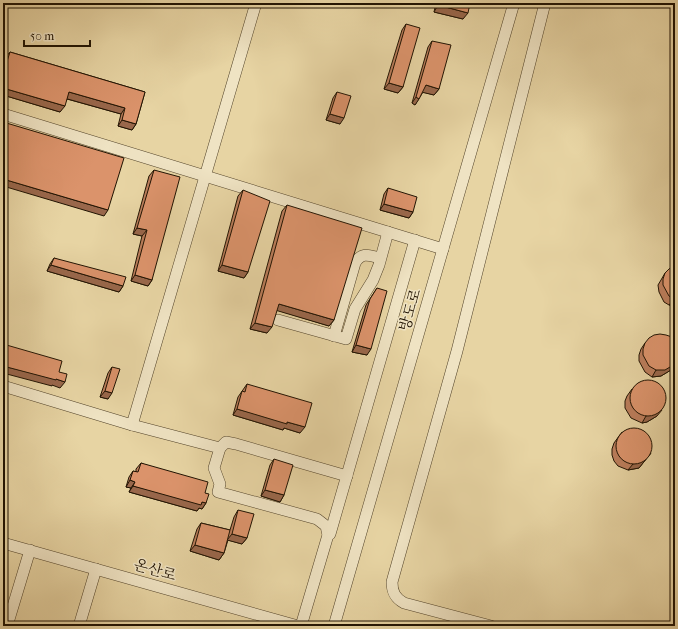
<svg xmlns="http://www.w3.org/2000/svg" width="678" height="629" font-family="'IM FELL French Canon','Noto Serif KR',serif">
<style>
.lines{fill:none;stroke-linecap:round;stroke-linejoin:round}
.minor-casing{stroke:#52432a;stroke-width:12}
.minor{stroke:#efe3c3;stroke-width:11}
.wall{fill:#bc7e5c;stroke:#201302}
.shaded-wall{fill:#99674b;stroke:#201302}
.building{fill:#db936b;stroke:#201302}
.labels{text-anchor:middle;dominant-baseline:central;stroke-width:3;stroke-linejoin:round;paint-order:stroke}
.street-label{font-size:15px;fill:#201302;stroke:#efe3c3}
</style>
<rect width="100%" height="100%" fill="#e7d4a3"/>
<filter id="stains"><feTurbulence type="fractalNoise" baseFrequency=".005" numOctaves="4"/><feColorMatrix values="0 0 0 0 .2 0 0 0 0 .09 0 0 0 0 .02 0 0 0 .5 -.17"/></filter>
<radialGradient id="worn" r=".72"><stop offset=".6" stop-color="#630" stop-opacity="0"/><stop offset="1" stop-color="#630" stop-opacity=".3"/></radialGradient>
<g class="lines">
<defs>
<g id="minor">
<polyline points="3,114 443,249"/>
<polyline points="278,320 346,339 355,309 373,280 379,265 388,232"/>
<path d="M334,336L355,263C362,251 370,256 380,258"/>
<polyline points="3,386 132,425 256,3"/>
<polyline points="132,425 220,448 214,468 220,484 218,492 317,519 326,526 328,535 301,626"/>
<polyline points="220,448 226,442 236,444 347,476"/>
<polyline points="328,535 330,534 415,240"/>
<polyline points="3,543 298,626"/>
<polyline points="7,626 30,550"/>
<polyline points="79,626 96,569"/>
<polyline points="334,626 514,3"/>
<path d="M491,626L404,603C395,598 392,592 392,582L457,351L545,3"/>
</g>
</defs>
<use href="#minor" class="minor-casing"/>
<use href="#minor" class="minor"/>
</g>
<g class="wall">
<polygon points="436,3 470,3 463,19 434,12"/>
<polygon points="406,24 403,87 398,93 384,89 402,30"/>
<polygon points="432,41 439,89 434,95 423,92 415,105 412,103 428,47"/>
<polygon points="10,52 145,92 136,124 132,130 118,126 121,114 67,99 60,112 3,95 3,66 5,58"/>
<polygon points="337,92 340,124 326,120 333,98"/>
<polygon points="154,170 152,280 148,286 131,281 142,236 133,234 149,176"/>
<polygon points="675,183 675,198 673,193 673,187"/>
<polygon points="388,188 413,212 409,218 380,210 384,194"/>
<polygon points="243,190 248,272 244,278 218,271 238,196"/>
<polygon points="287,205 334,320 329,326 277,310 267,333 250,329 282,211"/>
<polygon points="675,232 675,248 673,244 673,238"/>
<polygon points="54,258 123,286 119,292 47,271 50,264"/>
<polygon points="675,265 675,306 669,305 664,302 659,292 658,285 661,280 665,273"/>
<polygon points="377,288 367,355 352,352 366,305"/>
<polygon points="645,343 675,364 671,370 661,376 652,377 645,372 639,361 639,355 641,349"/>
<polygon points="112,367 108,399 100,397 108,373"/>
<polygon points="247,384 300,433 284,428 283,430 233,415 238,397"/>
<polygon points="632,389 657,416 647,422 642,423 631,418 625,408 625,401 627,396"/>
<polygon points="622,432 651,453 639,468 628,470 618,466 614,461 612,455 612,449 614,443"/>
<polygon points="274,459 284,495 280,502 261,496 270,465"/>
<polygon points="141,463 205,493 206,503 202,509 199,508 197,511 129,492 131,488 126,487 129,477 133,471 136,472 136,469"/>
<polygon points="238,510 247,538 242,544 228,540 224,553 219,560 190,551 197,529 201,523 230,530 234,517"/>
</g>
<g class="shaded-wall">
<polygon points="438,5 468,13 463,19 434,12"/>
<polygon points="389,83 403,87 398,93 384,89"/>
<polygon points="426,85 439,89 434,95 421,92"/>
<polygon points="3,88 65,106 60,112 3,95"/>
<polygon points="69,92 125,108 121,114 64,98"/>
<polygon points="416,97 419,99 415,105 412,103"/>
<polygon points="330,114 344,118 340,124 326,120"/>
<polygon points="122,120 136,124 132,130 118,126"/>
<polygon points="3,179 108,210 104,216 3,186"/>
<polygon points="384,204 413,212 409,218 380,210"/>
<polygon points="137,228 147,230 142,236 133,234"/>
<polygon points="51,265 123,286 119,292 47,271"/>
<polygon points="222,265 248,272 244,278 218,271"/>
<polygon points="135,275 152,280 148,286 131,281"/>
<polygon points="674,299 675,299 675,306 669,305"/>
<polygon points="279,304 334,320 329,326 275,310"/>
<polygon points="255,323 272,327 267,333 250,329"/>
<polygon points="356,345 371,349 367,355 352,352"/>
<polygon points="675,364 671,370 661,376 652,377 656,370"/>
<polygon points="3,366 56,379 65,382 60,388 52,385 52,386 3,373"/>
<polygon points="105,391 112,393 108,399 100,397"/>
<polygon points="237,409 287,422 305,427 300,433 284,428 283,430 233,415"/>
<polygon points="662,410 657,416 647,422 642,423 646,416"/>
<polygon points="651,453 639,468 628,470 633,464"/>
<polygon points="130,480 135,482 131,488 126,487"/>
<polygon points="133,486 202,502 206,503 202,509 199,508 197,511 129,492"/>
<polygon points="265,490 284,495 280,502 261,496"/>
<polygon points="232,534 247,538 242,544 227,540"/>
<polygon points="195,545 224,553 219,560 190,551"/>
</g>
<g class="building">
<polygon points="439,3 470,3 468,13 438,5"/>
<polygon points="406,24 420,28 403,87 389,83"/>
<polygon points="432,41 451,45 439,89 426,85 419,99 416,97"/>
<polygon points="10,52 145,92 136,124 122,120 125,108 69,92 65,106 3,88 3,74"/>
<polygon points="337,92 351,96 344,118 330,114"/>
<polygon points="3,122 124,158 108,210 3,179"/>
<polygon points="154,170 180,177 152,280 135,275 147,230 137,228"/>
<polygon points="388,188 417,197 413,212 384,204"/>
<polygon points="243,190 270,201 248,272 222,265"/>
<polygon points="287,205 362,228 334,320 279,304 272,327 255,323"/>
<polygon points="54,258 126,277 123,286 51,265"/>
<polygon points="674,265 675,265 675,299 674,299 669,296 663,285 663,279 665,273 669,269"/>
<polygon points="377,288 387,291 371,349 356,345 370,299"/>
<polygon points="660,334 666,335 672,337 675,341 675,364 665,370 656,370 649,366 643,355 643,349 645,343 649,338 654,335"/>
<polygon points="3,344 62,361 59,372 67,374 65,382 56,379 56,380 3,366"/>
<polygon points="112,367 120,369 112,393 105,391"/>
<circle cx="648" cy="398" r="18"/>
<polygon points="247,384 312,403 305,427 287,422 287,424 237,409 242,391 245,392"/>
<circle cx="634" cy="446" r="18"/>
<polygon points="274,459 293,465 284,495 265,490"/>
<polygon points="141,463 208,482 205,493 209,494 206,503 202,502 201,505 133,486 135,482 130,480 133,471 138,472"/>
<polygon points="238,510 254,514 247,538 232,534"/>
<polygon points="201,523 230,530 224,553 195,545"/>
</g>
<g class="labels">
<g class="street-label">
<text transform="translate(410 310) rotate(-74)">방도로</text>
<text transform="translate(155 570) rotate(16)">온산로</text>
</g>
</g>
<rect width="678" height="629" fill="none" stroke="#e7d4a3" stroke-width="16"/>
<rect x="4" y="4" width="670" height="621" fill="none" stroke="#201302" stroke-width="2"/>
<rect x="8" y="8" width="662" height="613" fill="none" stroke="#201302"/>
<path d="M24 40v6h66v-6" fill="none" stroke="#201302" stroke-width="2"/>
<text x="30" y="40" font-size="12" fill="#201302" stroke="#efe3c3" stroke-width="3" paint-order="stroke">50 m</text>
<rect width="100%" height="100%" filter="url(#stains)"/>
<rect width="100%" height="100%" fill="url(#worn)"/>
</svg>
